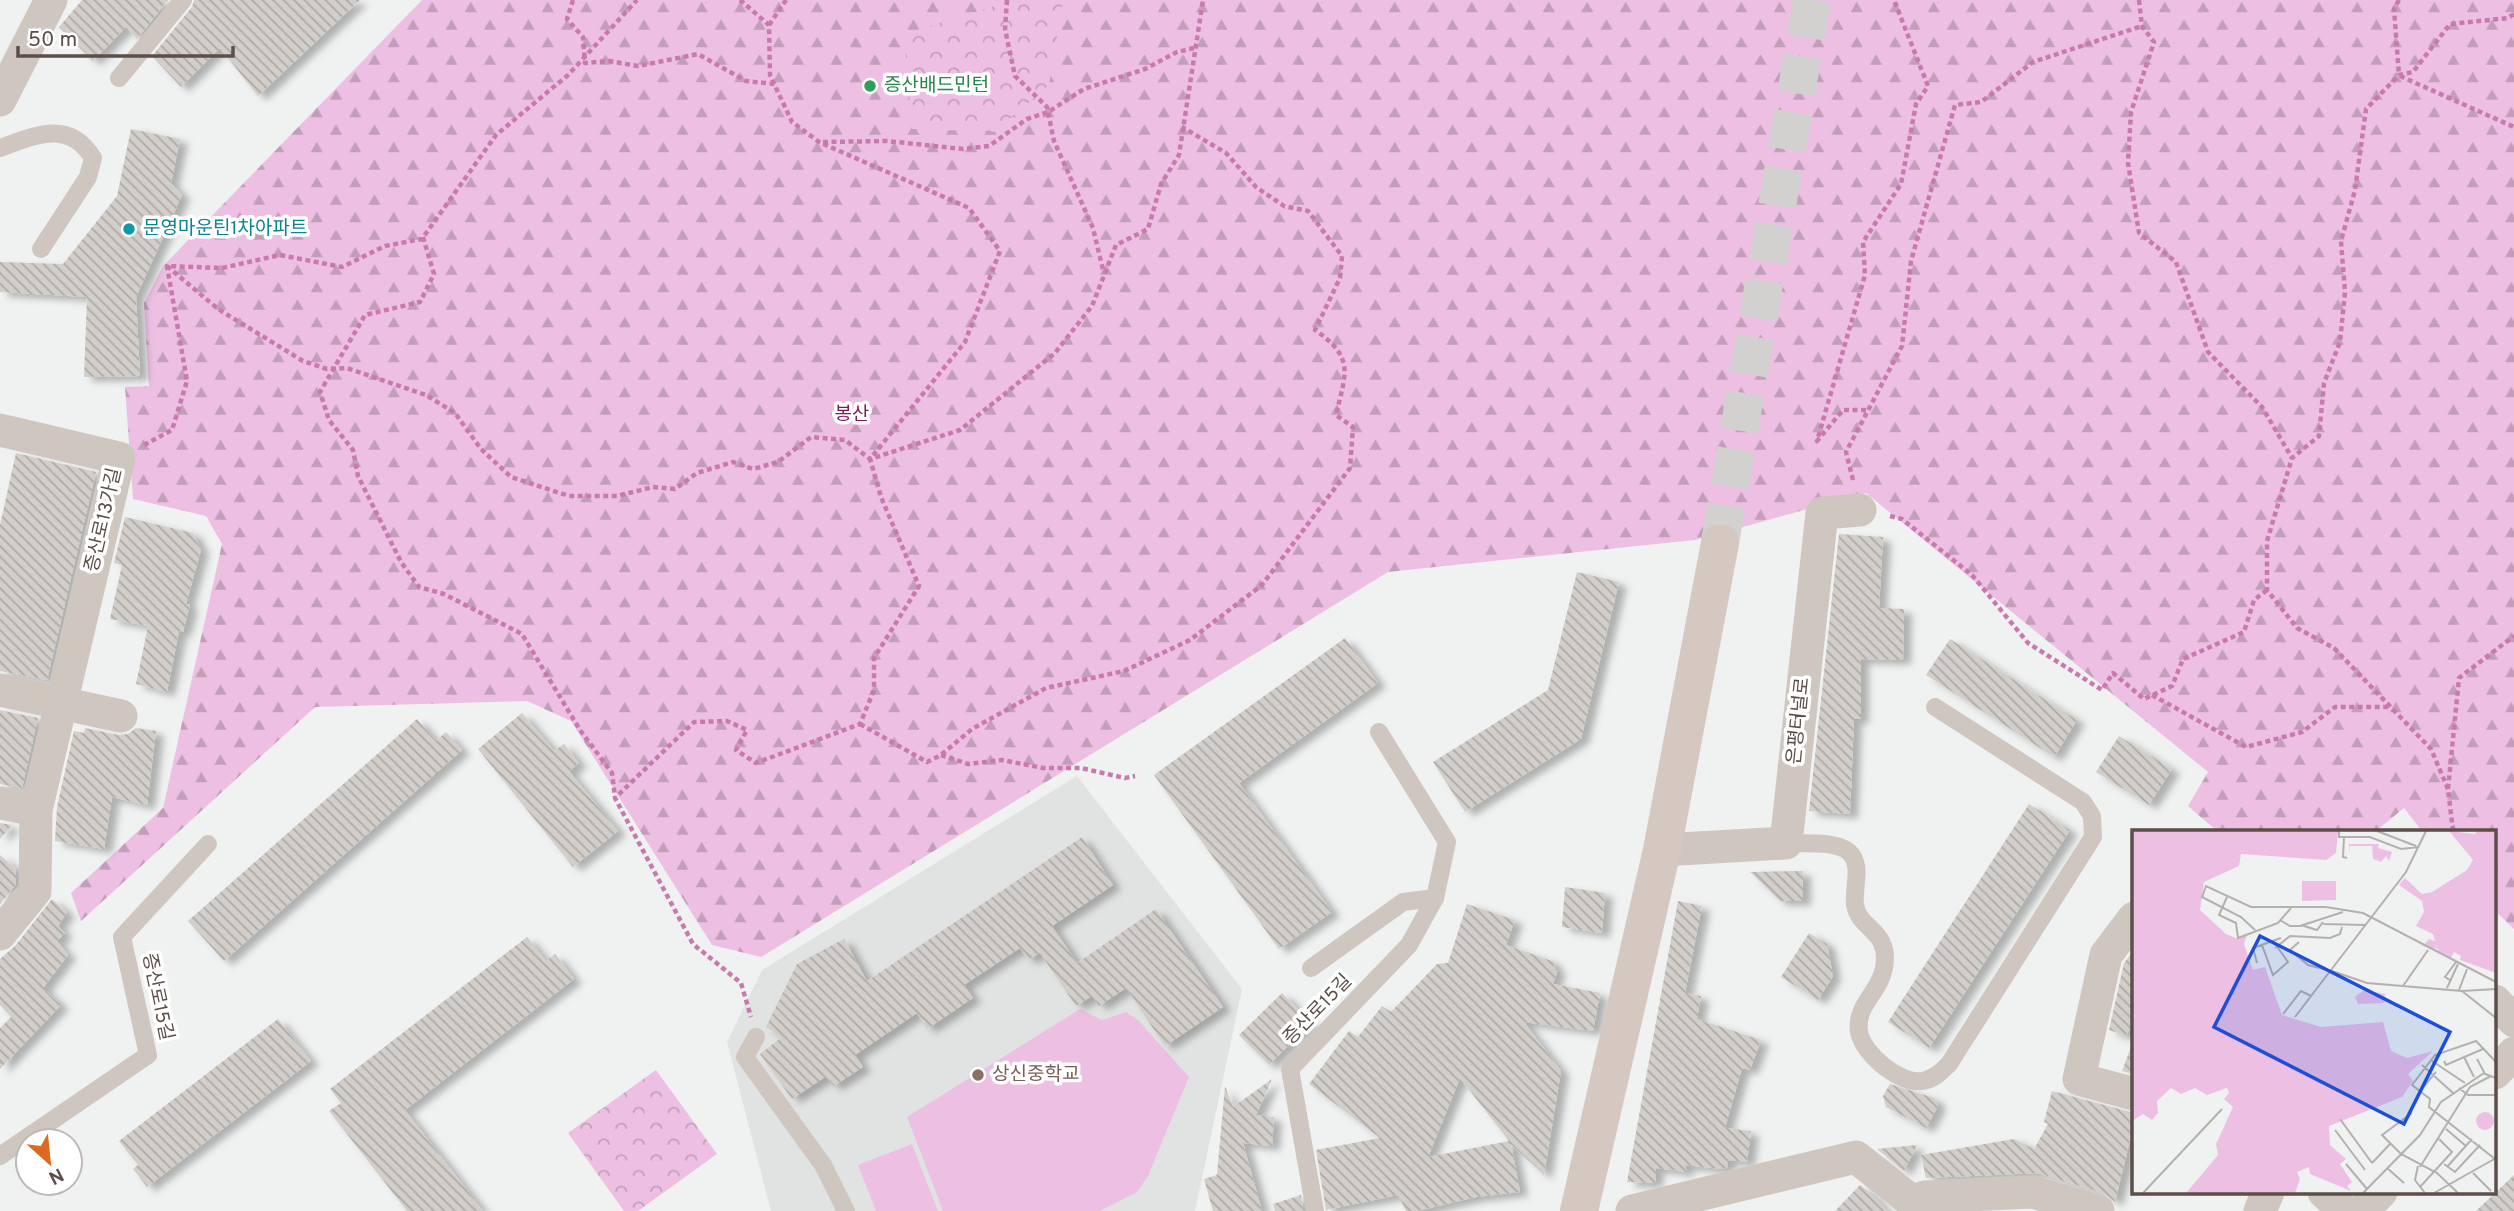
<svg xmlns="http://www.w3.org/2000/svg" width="2514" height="1211" font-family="Overpass,'Noto Sans KR',sans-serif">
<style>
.education{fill:#e1e3e2}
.green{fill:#edc0e3}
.forest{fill:url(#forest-firs)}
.park{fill:url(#park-crowns)}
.building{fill:url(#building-back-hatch);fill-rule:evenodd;filter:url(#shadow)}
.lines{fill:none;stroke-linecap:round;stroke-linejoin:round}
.secondary-tunnel{stroke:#d2d1cf;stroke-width:38;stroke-dasharray:38 19;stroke-linecap:butt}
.path{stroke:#ca79af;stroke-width:4.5;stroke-dasharray:5 3.5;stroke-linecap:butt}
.service{stroke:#d0c6c0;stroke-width:18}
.minor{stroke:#d0c6c0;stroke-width:33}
.secondary{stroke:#d5c8c1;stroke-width:38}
.leisure-dot{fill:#2e9e5b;stroke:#fff;stroke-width:2.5}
.culture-dot{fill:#0f9aa8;stroke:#fff;stroke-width:2.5}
.education-dot{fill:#8d6e63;stroke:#fff;stroke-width:2.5}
.labels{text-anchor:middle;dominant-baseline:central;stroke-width:7;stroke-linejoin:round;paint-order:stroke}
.leisure-label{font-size:19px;fill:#27864d;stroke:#fff;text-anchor:start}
.culture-label{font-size:19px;fill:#0d838f;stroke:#fff;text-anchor:start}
.park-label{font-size:19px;fill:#7b1b5b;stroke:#fff}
.street-label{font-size:19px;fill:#5c4e48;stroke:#fff}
.education-label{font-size:19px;fill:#785e54;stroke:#fff;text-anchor:start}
.inset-road{fill:none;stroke:#b4b0ad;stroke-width:2}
.view{fill:#1d4ed8;fill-opacity:0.15;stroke:#1d4ed8;stroke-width:3.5}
.inset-edge{fill:none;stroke:#5c4e48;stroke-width:3.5}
</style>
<defs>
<pattern id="forest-firs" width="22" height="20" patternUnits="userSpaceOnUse" patternTransform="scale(1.75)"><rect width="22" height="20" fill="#edc0e3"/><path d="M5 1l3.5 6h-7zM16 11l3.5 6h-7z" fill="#c39eba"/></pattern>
<pattern id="park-crowns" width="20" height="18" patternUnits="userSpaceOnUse" patternTransform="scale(1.75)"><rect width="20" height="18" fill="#edc0e3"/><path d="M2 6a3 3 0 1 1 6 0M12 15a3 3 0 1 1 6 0" fill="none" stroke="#c39eba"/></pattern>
<pattern id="building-back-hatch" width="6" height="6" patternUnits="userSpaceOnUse" patternTransform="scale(1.75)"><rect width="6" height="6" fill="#d2cec9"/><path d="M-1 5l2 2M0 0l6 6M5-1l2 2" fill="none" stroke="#aea9a5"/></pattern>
<filter id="shadow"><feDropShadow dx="8" dy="4.5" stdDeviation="3.5" flood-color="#0004"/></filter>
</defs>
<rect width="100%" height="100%" fill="#eff2f1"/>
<polygon class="education" points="1077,776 1242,989 1195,1211 771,1211 727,1042 762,970"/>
<g class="green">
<polygon points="1080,1009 1102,1020 1126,1012 1138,1020 1189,1077 1148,1176 1137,1192 1100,1211 943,1211 907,1117"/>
<polygon points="912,1144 938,1211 876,1211 858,1165"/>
</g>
<polygon class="forest" points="422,0 2514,0 2514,929 2495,911 2495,831 2422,831 2404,808 2376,831 2217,831 2188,806 2208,772 1866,493 1695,540 1388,572 761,957 712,945 571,721 527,701 315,707 81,921 71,893 163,808 222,544 206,516 133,499 125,387 149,386 144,303 163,266"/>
<g class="park">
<polygon points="1004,0 1063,0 1049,85 994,132 912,129 904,34 995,6"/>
<polygon points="656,1070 717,1154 638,1211 624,1211 568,1133"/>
</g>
<g class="building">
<polygon points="82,0 168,0 137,39 126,27 93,61 59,27"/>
<polygon points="194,0 360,0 258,96 220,48 181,87 152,56 192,7"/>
<polygon points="131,129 180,139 171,183 182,195 136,297 140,376 84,377 87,297 0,292 0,262 63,264 117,196"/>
<polygon points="16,453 96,472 47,680 0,671 0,525"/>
<polygon points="125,517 193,533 201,550 186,604 190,605 183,632 179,631 167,692 136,684 148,626 110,619 122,565 114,563"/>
<polygon points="1839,534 1883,537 1879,608 1904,609 1903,660 1861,659 1861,719 1854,719 1850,814 1809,811"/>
<polygon points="1577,572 1619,582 1581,739 1465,812 1433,762 1548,690"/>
<polygon points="1345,638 1378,683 1239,783 1332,912 1279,949 1154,775"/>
<polygon points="1950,639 2077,720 2054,757 1926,675"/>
<polygon points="0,710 38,718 22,788 0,784"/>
<polygon points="522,713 554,751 564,744 579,763 569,771 618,831 573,867 478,749"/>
<polygon points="417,719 436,741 446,732 462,750 224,961 188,921"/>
<polygon points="85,728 118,735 128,734 136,728 156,731 147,805 112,797 104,849 55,841 57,807 74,731 84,733"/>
<polygon points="2119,736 2172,769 2149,805 2096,772"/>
<polygon points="2029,804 2070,830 1929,1048 1888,1022"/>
<polygon points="0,823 12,825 0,839"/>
<polygon points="1082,837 1113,885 1052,926 1077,963 1156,909 1223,1007 1165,1046 1126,988 1099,1006 1092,996 1076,1006 1040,953 1028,960 1020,948 964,985 973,998 927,1029 917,1013 855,1055 863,1067 834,1086 825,1077 792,1099 760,1054 782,1037 766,1027 797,964 844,939 867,981"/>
<polygon points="0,855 16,869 16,884 0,904"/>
<polygon points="1803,871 1803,901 1780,901 1750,872"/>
<polygon points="1565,887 1605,893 1602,933 1562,927"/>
<polygon points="52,899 67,912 58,926 65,933 57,941 68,955 43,988 61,1005 0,1069 0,1028 11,1017 0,1005 0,959 15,946"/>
<polygon points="1678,901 1702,906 1685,993 1701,996 1697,1019 1761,1040 1750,1070 1742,1068 1725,1128 1751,1131 1747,1162 1728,1160 1727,1168 1722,1169 1685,1165 1687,1172 1656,1168 1655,1183 1627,1182"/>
<path d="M1467,904L1515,920L1506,945L1555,962L1553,967L1558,969L1553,984L1600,993L1593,1031L1524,1022L1561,1071L1544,1175L1511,1144L1520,1192L1476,1197L1417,1211H1406L1398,1195L1326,1210L1316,1150L1380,1138L1309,1084L1349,1031L1358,1037L1382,1006L1391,1012L1437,964L1448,963ZM1460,1078L1509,1141L1428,1157Z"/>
<polygon points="1809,933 1827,944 1833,976 1818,1000 1781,977"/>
<polygon points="527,937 546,961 555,954 574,979 405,1110 483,1211 407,1211 329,1111 341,1103 330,1089"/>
<polygon points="2134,950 2134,1022 2126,1036 2109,1030 2124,963"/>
<polygon points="1282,993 1311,1023 1269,1065 1239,1035"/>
<polygon points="278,1019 311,1061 147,1187 133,1169 138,1165 119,1141"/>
<polygon points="2132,1044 2134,1044 2134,1074 2122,1071"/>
<polygon points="1272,1079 1256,1115 1274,1117 1272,1146 1243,1143 1262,1211 1213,1211 1204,1179 1217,1175 1225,1086 1233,1107"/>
<polygon points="1890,1084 1934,1098 1938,1106 1926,1128 1886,1107 1883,1096"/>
<polygon points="2052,1091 2134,1113 2134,1124 2115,1202 2103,1193 2038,1173 1926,1178 1921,1155 2014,1139 2034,1149 2048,1124 2044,1122"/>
<polygon points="1917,1145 1904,1171 1877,1149"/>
<polygon points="2514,1175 2514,1211 2476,1211"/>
<polygon points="1860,1185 1868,1191 1888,1211 1835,1211"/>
<polygon points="1301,1195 1303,1211 1275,1211 1273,1204"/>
</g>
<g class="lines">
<polyline class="secondary-tunnel" points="1720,543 1812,0"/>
<g class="path">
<polyline points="573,0 567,19 583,37 585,63 609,61 638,66 698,54 746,81 775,84"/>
<polyline points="740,0 769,25 770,75 792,122 819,142 969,208 1000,251 965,342 870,459 881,497 919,586 874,658 874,690 860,724 756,763 736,750 747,730 727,721 694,722 615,798 693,944 741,983 751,1017"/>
<polyline points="1007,0 1005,29 1015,76 1047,107 1054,141 1093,228 1103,270"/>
<polyline points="2139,0 2142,26 2154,42 2131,112 2128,163 2139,233 2176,262 2208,352 2262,407 2292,458"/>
<polyline points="2399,0 2394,9 2399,75"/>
<polyline points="769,25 786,0"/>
<polyline points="2400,76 2514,127"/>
<polyline points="823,142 887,141 963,149 989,146 1027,119 1048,112 1084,89 1145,69 1177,52 1194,48"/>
<polyline points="423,237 434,274 420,302 365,315 320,392 329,420 353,450 358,476 401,562 419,587 444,594 522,634 580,730 612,773 615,797"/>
<polyline points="167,266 218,309 303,361 327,369 347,368 426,395 455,413 481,449 511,477 569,496 617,496 653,487 675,489 697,473 733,462 753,469 778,462 811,437 845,440 870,459 960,430 1055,353 1092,306 1116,245 1148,229 1161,184 1179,155 1203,0"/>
<polyline points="1866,410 1843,410 1817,441 1865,275 1863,242 1901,184 1916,104 1928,86 1894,0"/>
<polyline points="144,445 172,430 187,381 167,266 222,268 280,255 342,267 385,246 422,239 496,135 568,75 637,0"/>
<polyline points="1853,480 1846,452 1902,346 1911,261 1955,105 1981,102 2033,62 2142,26"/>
<polyline points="1890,516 1902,519 1972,575 2028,643 2102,690 2113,673 2144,699 2172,686 2183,659 2244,632 2254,600 2267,590"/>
<polyline points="2152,695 2246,747 2302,732 2335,707 2388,707"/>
<path d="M860,724L927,762L941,755L972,729L1046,688L1124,671L1190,640L1262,585L1350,468L1353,427L1336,415C1346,372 1355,358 1315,330L1340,278L1342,256L1308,211L1284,206L1256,187L1226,153L1182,127"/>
<polyline points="941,755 968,764 1002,760 1043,768 1081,768 1125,778 1135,776"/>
<polyline points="2448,789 2431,749 2334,648 2297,628 2267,590 2267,541 2292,458 2319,436 2324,383 2340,342 2345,292 2341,241 2355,190 2366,109 2399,75 2413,72 2450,24 2508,18 2514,14"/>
<polyline points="2453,831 2448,789 2459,678 2514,636"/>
</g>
<g class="service">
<polyline points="119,78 183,0"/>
<path d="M0,148C36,135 69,119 93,158L88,177L41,249"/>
<path d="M1786,843C1803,844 1835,840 1849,852C1863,865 1853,887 1855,904C1858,930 1891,929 1884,968C1880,992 1855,1005 1859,1032C1863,1054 1900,1085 1923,1081C1934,1079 1942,1071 1949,1064L2093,837L2092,816L2083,802L1935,707"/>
<polyline points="1311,968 1403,902 1435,898"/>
<polyline points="756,1037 745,1057 823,1165 846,1211"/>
<polyline points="0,1156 148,1055 122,937 208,844"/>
<polyline points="1315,1211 1290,1069 1409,945 1435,898 1447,842 1379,732"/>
</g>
<g class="minor">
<polyline points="0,100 51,0"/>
<polyline points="0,430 119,458 36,810 35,891 0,934"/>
<polyline points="0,690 121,716"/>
<polyline points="0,803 36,810"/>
<polyline points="1662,850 1786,843 1822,513 1860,510"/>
<polyline points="2134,918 2106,955 2079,1079 2134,1094"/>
<polyline points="2495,1001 2514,1021"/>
<polyline points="2495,1073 2514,1053"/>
<polyline points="2324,1192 2344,1211"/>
<polyline points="1913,1201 1925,1197 2033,1192 2098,1211"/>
<polyline points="1632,1211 1856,1157 1924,1211"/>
<polyline points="2260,1211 2268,1192"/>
<polyline points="2362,1211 2381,1192"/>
</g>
<polyline class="secondary" points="1579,1211 1662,850 1720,543"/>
</g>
<circle class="leisure-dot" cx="870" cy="86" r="7"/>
<circle class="culture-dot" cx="129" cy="229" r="7"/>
<circle class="education-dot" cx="978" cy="1075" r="7"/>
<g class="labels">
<g class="leisure-label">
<text x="884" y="86">증산배드민턴</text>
</g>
<g class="culture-label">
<text x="143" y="229">문영마운틴1차아파트</text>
</g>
<g class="park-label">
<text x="852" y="415">봉산</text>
</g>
<g class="street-label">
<text transform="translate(104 520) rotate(-77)">증산로13가길</text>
<text transform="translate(1799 721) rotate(-84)">은평터널로</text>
<text transform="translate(157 997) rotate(78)">증산로15길</text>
<text transform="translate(1318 1010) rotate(-46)">증산로15길</text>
</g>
<g class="education-label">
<text x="992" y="1075">상신중학교</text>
</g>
</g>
<g transform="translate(2132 830)">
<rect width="364" height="364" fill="#eff2f1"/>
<path d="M170,51H204V70L170,71ZM232,160L253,164L252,173L226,174L223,167ZM344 291a9 9 0 1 1 18 0a9 9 0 1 1-18 0Z" fill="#edc0e3"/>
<path d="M0,1H206L204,23L194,30L109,24L107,36L72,52L68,80L94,104L106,109L115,105L112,114L121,140L133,137L150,185L189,197L251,192L259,221L275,228L301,221L276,244L281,251L270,267L197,296L198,315L214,329L208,334L220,352L215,356L219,361L178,344L177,337L165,342L168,349L163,363H54L86,325L84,314L101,277L92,269L97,263L95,258L75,265L63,258L49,264L39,258L25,271L26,283L20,290L11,284L0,291ZM217,14H247L246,18L260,22L257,31L254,26L249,32L241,29L240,16H218V24Z" fill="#edc0e3"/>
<path d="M317,1L343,4L345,1H364V143L328,130L329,126L322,122L319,128L306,122L304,112L305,119L291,116L297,109L303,111L301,104L284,96L292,82L290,71L267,55L273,48L290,64L300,62L335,40L341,30Z" fill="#edc0e3"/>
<path class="inset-road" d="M207,1V7H238L269,19L287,17M245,1L284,16M212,7L211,27L215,28M95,67L87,85L104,93L106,108L146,93L159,78M148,90L158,96H168L211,82M191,94L233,95M169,95L185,100L191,92M123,100L109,87L70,67L74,56L119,77H194L231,83L364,152M167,112L158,120L176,135L200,141M130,115L141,145L156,132L141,111M143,118L158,106L198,108L208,104L210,97M125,133L121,118L149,108M200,141L235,153L330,161L364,188M318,150L313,147L324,132M271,156L296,120M315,158L326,134M327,160L335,139M330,161L364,159M151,184L169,161L179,166M163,187L274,42L294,1M332,227L342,247M345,229L353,244L364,248M300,231L333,253M312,231L314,235L351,219M290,235L321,263M327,258L336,265H364M288,261L304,242M280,283L250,305L269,324L305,343L326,363M208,289L240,333M314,299L334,316M203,300L233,340M363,329L297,277L298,269L280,255L303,225L344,211L364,232M240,333L258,314M214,334L235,359M312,334L323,342L348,315M286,336L283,350L293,363M288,337L338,257L359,246M315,337L340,309M255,338L272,353M341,343L359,361M288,357L320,322L307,309M11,363L90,279M231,363L288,305L309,272L352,243M302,363L364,328"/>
<path class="view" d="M128,106L318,202L272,294L82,197Z"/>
<rect width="364" height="364" class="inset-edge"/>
</g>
<g transform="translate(49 1162) rotate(153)"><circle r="33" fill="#ffffff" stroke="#beb8b6" stroke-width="2"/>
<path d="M0-5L12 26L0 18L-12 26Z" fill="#da6921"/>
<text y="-10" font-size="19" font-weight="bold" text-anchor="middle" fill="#5c4e48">N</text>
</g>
<path d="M18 46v10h215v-10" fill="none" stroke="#5c4e48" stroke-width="3.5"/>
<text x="28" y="46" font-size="21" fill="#5c4e48" stroke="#ffffff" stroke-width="5" paint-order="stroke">50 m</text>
</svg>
